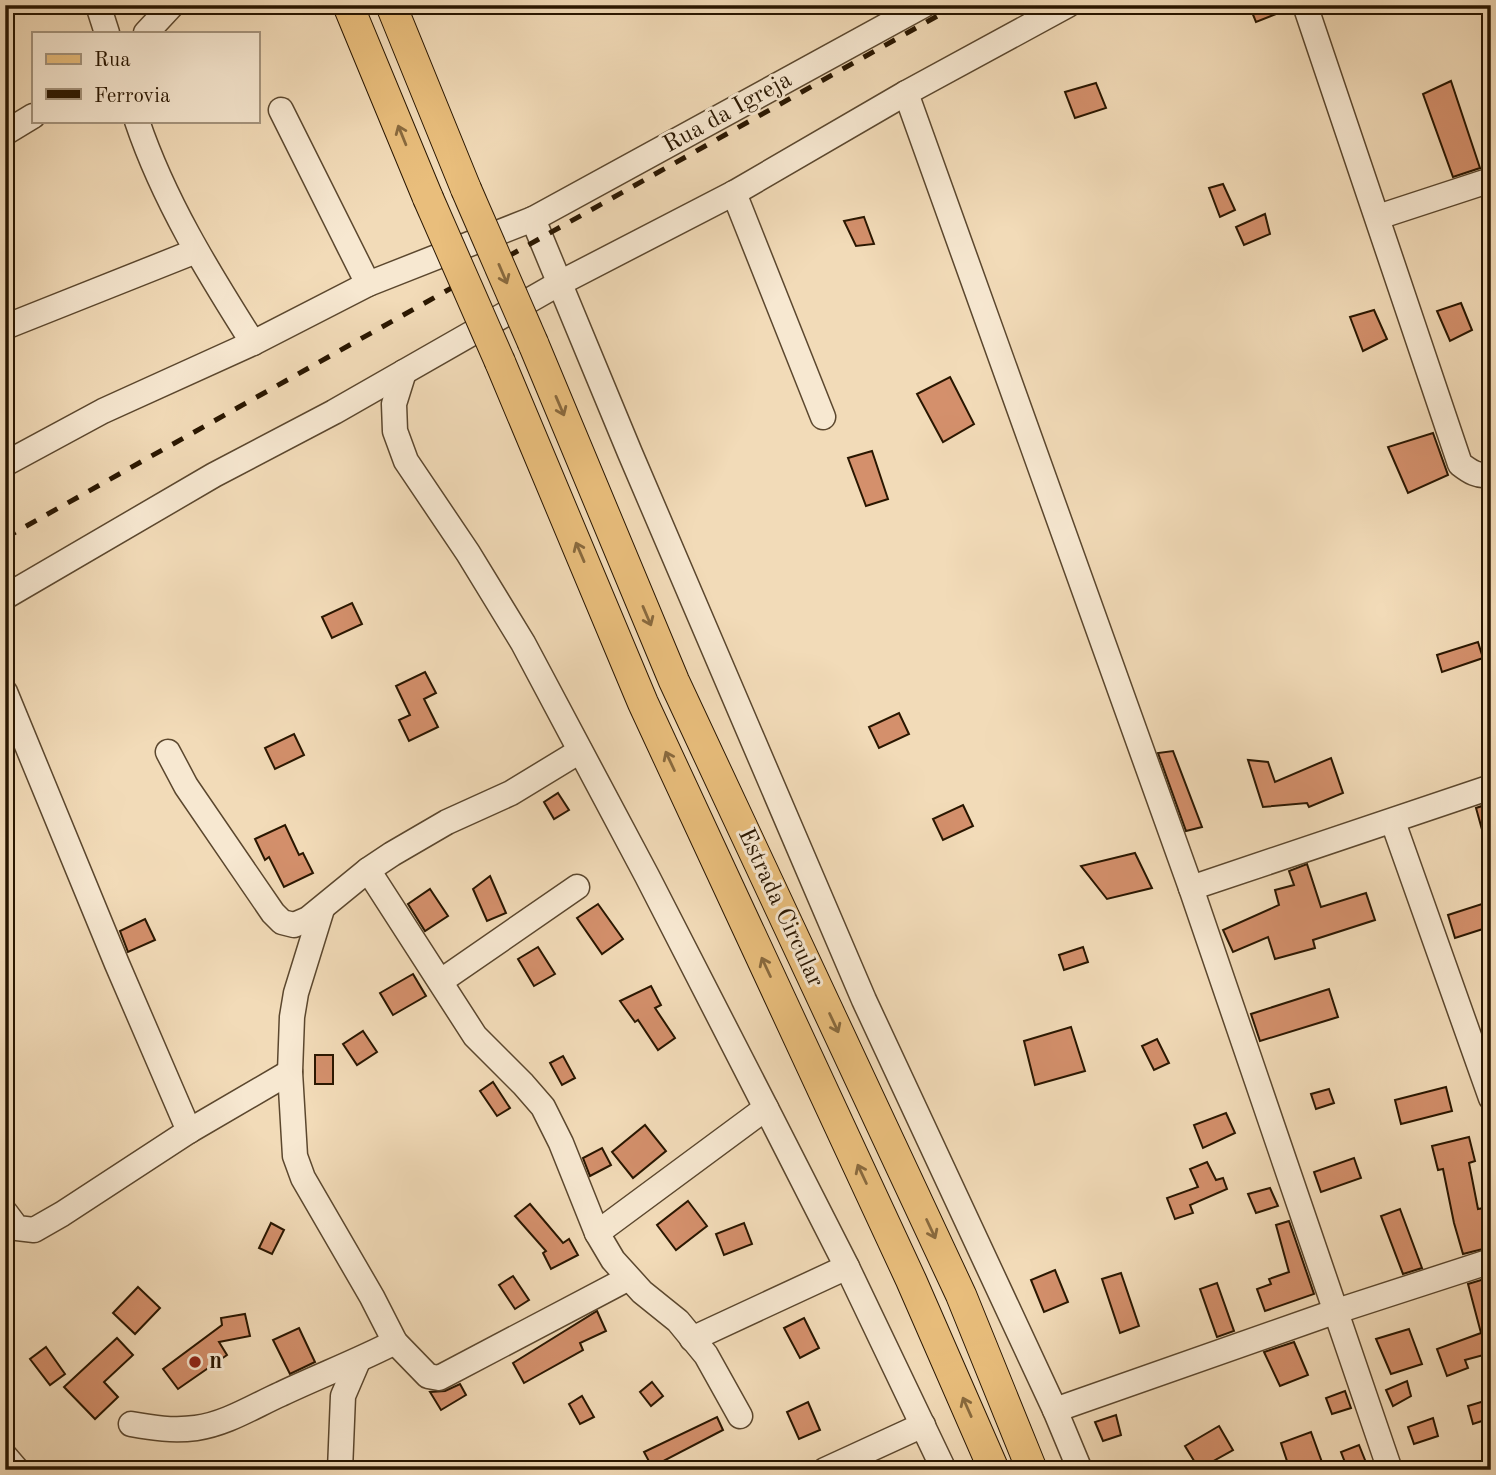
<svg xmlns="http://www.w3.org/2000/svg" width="1496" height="1475" font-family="'Old Standard TT',serif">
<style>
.building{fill:#d4906c;stroke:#291600;stroke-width:2}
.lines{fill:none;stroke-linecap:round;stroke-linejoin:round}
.minor-casing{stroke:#5b472e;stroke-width:27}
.major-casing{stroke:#291600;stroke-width:32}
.minor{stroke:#f7e8d1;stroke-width:24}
.major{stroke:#e9be7c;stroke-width:30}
.rail{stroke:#291600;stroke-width:5;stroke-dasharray:12 12;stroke-linecap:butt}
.major-bridge-casing{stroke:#291600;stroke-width:32;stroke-linecap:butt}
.major-bridge{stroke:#e9be7c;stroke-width:30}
.oneway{stroke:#896a3e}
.poi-dot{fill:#8f2418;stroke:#f7e8d1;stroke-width:2.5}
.labels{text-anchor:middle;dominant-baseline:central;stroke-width:6;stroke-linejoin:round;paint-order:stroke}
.street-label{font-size:24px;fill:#291600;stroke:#f7e8d1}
.poi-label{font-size:24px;font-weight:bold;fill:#291600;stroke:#f7e8d1;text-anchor:start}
</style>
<rect width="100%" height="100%" fill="#f2dbb8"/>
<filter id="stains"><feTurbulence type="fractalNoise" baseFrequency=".00286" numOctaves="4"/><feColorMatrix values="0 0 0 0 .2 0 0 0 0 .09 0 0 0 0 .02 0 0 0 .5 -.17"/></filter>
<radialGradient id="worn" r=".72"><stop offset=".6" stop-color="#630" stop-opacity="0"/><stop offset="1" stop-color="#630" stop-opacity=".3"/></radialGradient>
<g class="building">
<polygon points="1249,5 1291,5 1291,8 1256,22"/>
<polygon points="1451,81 1480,168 1453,177 1423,94"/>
<polygon points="1096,83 1106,108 1075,118 1065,92"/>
<polygon points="1223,184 1235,210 1220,217 1209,188"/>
<polygon points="1265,214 1270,234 1244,245 1236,227"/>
<polygon points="864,217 874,244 856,246 844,221"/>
<polygon points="1461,303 1472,330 1450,341 1437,311"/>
<polygon points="1374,310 1387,339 1363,351 1350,317"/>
<polygon points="950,377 974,424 943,442 917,394"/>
<polygon points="1433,433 1448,475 1408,493 1388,447"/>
<polygon points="872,451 888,499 866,506 848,458"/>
<polygon points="352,603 362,624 332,638 322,617"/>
<polygon points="1478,642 1483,658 1442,672 1437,655"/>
<polygon points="425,672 436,693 424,699 438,727 409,741 399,720 410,715 396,686"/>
<polygon points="899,713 909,734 879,748 869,727"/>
<polygon points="294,734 304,755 275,769 265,748"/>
<polygon points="1173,751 1202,827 1186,831 1158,753"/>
<polygon points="1331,758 1343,793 1309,807 1307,803 1263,807 1248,760 1268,762 1275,782"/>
<polygon points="558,793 569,810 554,819 544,802"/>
<polygon points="1491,803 1491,843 1486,844 1476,808"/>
<polygon points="963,805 973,826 943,840 933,819"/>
<polygon points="285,825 299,855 303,853 313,873 284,887 269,857 265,860 255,839"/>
<polygon points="1135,853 1152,888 1107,899 1081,866"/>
<polygon points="1307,864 1321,907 1366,893 1375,920 1313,940 1315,948 1275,959 1268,937 1233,952 1223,930 1279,905 1275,890 1294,885 1289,871"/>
<polygon points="490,876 506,913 487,921 473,889"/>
<polygon points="430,889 448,916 425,931 408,904"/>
<polygon points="598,904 623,939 602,954 577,918"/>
<polygon points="1482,904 1489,927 1455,938 1448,915"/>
<polygon points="145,919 155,940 128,952 120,931"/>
<polygon points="538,947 555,974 534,986 518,959"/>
<polygon points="1083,947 1088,962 1064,970 1059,955"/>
<polygon points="413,974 426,996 393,1015 380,993"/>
<polygon points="651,986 661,1005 655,1008 675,1038 658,1050 638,1020 635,1022 620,1001"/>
<polygon points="1329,989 1338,1017 1260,1041 1251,1014"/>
<polygon points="1071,1027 1085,1071 1035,1085 1024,1041"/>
<polygon points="363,1031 377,1052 357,1065 343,1044"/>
<polygon points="1157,1039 1169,1063 1154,1070 1142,1046"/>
<rect x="315" y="1055" width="18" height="29"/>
<polygon points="563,1056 575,1078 562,1085 550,1063"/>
<polygon points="493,1082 510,1108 497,1116 480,1091"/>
<polygon points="1446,1087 1452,1111 1401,1124 1395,1100"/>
<polygon points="1329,1089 1334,1103 1316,1109 1311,1094"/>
<polygon points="1226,1113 1235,1133 1203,1148 1194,1125"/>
<polygon points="645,1125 666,1151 633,1178 612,1152"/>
<polygon points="1469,1137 1475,1161 1469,1163 1478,1209 1484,1208 1491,1229 1491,1247 1463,1254 1454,1223 1443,1169 1438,1170 1432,1146"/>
<polygon points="602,1148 611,1165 590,1176 583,1158"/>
<polygon points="1354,1158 1361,1178 1321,1192 1314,1172"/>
<polygon points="1207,1162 1216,1180 1223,1178 1227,1189 1190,1205 1193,1213 1175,1219 1167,1198 1198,1187 1190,1169"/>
<polygon points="1270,1188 1278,1206 1256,1213 1248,1194"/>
<polygon points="688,1201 707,1226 676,1250 657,1225"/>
<polygon points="530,1204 563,1243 569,1239 578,1255 551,1269 543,1253 546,1251 515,1216"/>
<polygon points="1400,1209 1422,1268 1403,1274 1381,1216"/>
<polygon points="1289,1221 1314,1294 1265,1311 1257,1289 1271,1284 1269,1279 1289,1272 1276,1225"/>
<polygon points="271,1223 284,1230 272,1254 259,1248"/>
<polygon points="744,1223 752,1244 724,1255 716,1234"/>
<polygon points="1055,1270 1068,1302 1044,1312 1031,1280"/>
<polygon points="1121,1273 1139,1326 1120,1333 1102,1279"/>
<polygon points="513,1276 529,1300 515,1309 499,1285"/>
<polygon points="1491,1277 1491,1353 1465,1360 1468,1368 1447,1376 1437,1349 1481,1333 1468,1284"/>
<polygon points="1217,1283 1234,1331 1217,1337 1200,1289"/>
<polygon points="138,1287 160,1308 135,1334 113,1313"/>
<polygon points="597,1311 606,1331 580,1343 583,1350 524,1383 513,1363"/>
<polygon points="245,1314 250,1336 219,1342 227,1355 178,1389 163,1369 222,1325 221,1318"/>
<polygon points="804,1318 819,1348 800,1358 784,1328"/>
<polygon points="299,1328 315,1362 290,1374 273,1340"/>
<polygon points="1409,1329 1422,1364 1391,1374 1376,1339"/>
<polygon points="117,1338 133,1355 104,1382 118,1397 95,1419 64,1387"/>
<polygon points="1294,1342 1308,1375 1280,1386 1264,1352"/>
<polygon points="46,1347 65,1374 50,1385 30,1359"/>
<polygon points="1407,1381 1411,1396 1393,1406 1386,1390"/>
<polygon points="652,1382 663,1396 651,1406 640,1392"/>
<polygon points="460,1384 466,1395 441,1410 430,1392 445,1391"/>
<polygon points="1345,1391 1351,1408 1332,1414 1326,1398"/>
<polygon points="582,1396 594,1417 580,1424 569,1404"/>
<polygon points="1491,1399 1491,1418 1473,1424 1468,1406"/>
<polygon points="808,1402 820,1430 799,1439 787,1412"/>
<polygon points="1116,1415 1121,1435 1103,1441 1095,1422"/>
<polygon points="717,1417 723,1430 652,1467 644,1452"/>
<polygon points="1433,1418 1438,1436 1414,1444 1408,1427"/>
<polygon points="1219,1426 1233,1450 1199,1469 1185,1446"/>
<polygon points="1311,1432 1323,1465 1310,1470 1290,1470 1281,1443"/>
<polygon points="1359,1445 1369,1470 1348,1470 1341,1452"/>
</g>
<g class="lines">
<defs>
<g id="minor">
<polyline points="98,5 107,33"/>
<path d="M1305,5L1460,464C1469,471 1479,478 1491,474"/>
<polyline points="146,33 172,5"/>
<polyline points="906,93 1191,888 1390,1470"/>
<polyline points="281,110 368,284"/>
<path d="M137,121C164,201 208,272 253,343"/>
<polyline points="5,133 33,116"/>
<polyline points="734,193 823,417"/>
<polyline points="1378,217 1491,180"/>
<polyline points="533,219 630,453 864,1000 1055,1410 1080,1470"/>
<polyline points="5,327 196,251"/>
<polyline points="404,372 394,404 395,431 406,461 468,553 523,643 647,876 766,1108 847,1267 944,1470"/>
<polyline points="5,464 103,411 253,343 368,284 533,219 924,5"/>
<polyline points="5,597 214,475 334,412 558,284 734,193 906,93 1068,5"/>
<polyline points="5,692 117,964 189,1131"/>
<polyline points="168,752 186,786 273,913 282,922 294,925 308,919 368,870 392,854 447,822 511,793 580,751"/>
<polyline points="1393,822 1491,1098"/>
<polyline points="368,870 475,1036 523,1084 543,1107 561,1143 597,1233 613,1260 642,1292 678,1321 706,1355 740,1416"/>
<polyline points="1191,888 1491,787"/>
<polyline points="322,909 296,993 292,1017 290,1072 295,1156 303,1178 372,1297 395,1342 428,1376 439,1378 627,1279"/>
<polyline points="441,981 577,887"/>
<polyline points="5,1212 17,1228 34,1230 62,1214 189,1131 290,1072"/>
<polyline points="597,1233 766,1108"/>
<polyline points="692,1339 847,1267"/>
<polyline points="1055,1410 1334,1312 1491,1261"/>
<path d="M131,1424C153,1428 173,1431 196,1428C226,1424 254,1406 281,1394C319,1376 358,1361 395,1342"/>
<polyline points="5,1456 17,1470"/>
<polyline points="340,1470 343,1396 358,1361"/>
<polyline points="825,1470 923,1425"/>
</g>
<g id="major">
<polyline points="348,5 428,198"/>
<polyline points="391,5 466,189"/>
<polyline points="533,343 674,681 961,1295 1032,1470"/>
<polyline points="500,362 643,703 911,1280 994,1470"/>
</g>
</defs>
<use href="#minor" class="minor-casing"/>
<use href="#major" class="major-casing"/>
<use href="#minor" class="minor"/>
<use href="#major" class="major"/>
<polyline class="rail" points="5,538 957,5"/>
<defs>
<g id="major-bridge">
<polyline points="466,189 533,343"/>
<polyline points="428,198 500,362"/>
</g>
</defs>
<use href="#major-bridge" class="major-bridge-casing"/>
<use href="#major-bridge" class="major-bridge"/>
</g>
<defs><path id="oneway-shaft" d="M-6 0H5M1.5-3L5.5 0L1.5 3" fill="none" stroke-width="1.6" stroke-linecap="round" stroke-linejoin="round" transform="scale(1.75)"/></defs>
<g class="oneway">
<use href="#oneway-shaft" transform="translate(402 135) rotate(-112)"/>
<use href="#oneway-shaft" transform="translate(503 274) rotate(67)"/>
<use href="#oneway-shaft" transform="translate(560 406) rotate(67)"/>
<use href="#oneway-shaft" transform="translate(580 552) rotate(-113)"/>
<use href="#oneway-shaft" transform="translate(647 616) rotate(67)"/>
<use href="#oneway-shaft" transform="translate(670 761) rotate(-115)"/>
<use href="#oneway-shaft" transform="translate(766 967) rotate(-115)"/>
<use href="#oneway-shaft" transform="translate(834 1023) rotate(65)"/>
<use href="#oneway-shaft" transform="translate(862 1174) rotate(-115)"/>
<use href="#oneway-shaft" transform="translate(931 1229) rotate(65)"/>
<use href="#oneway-shaft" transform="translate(967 1407) rotate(-114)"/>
</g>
<circle class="poi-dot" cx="195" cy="1362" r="7"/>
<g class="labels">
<g class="street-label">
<text transform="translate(728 113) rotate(-29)">Rua da Igreja</text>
<text transform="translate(780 908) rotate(65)">Estrada Circular</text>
</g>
<g class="poi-label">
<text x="209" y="1362">n</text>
</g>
</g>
<rect width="1496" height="1475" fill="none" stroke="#f2dbb8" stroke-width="28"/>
<rect x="7" y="7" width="1482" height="1461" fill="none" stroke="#291600" stroke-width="3.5"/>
<rect x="14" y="14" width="1468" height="1447" fill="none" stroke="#291600" stroke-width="2"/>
<rect x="32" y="32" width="228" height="91" fill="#f7e8d1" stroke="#a5947d" stroke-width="2"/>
<rect x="46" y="54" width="35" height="10" fill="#e9be7c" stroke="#a5947d" stroke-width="2"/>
<text x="94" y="66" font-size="21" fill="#291600">Rua</text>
<rect x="46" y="89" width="35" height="10" fill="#291600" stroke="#a5947d" stroke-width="2"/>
<text x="94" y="102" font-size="21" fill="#291600">Ferrovia</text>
<rect width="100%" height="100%" filter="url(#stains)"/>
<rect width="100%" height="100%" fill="url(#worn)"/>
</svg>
